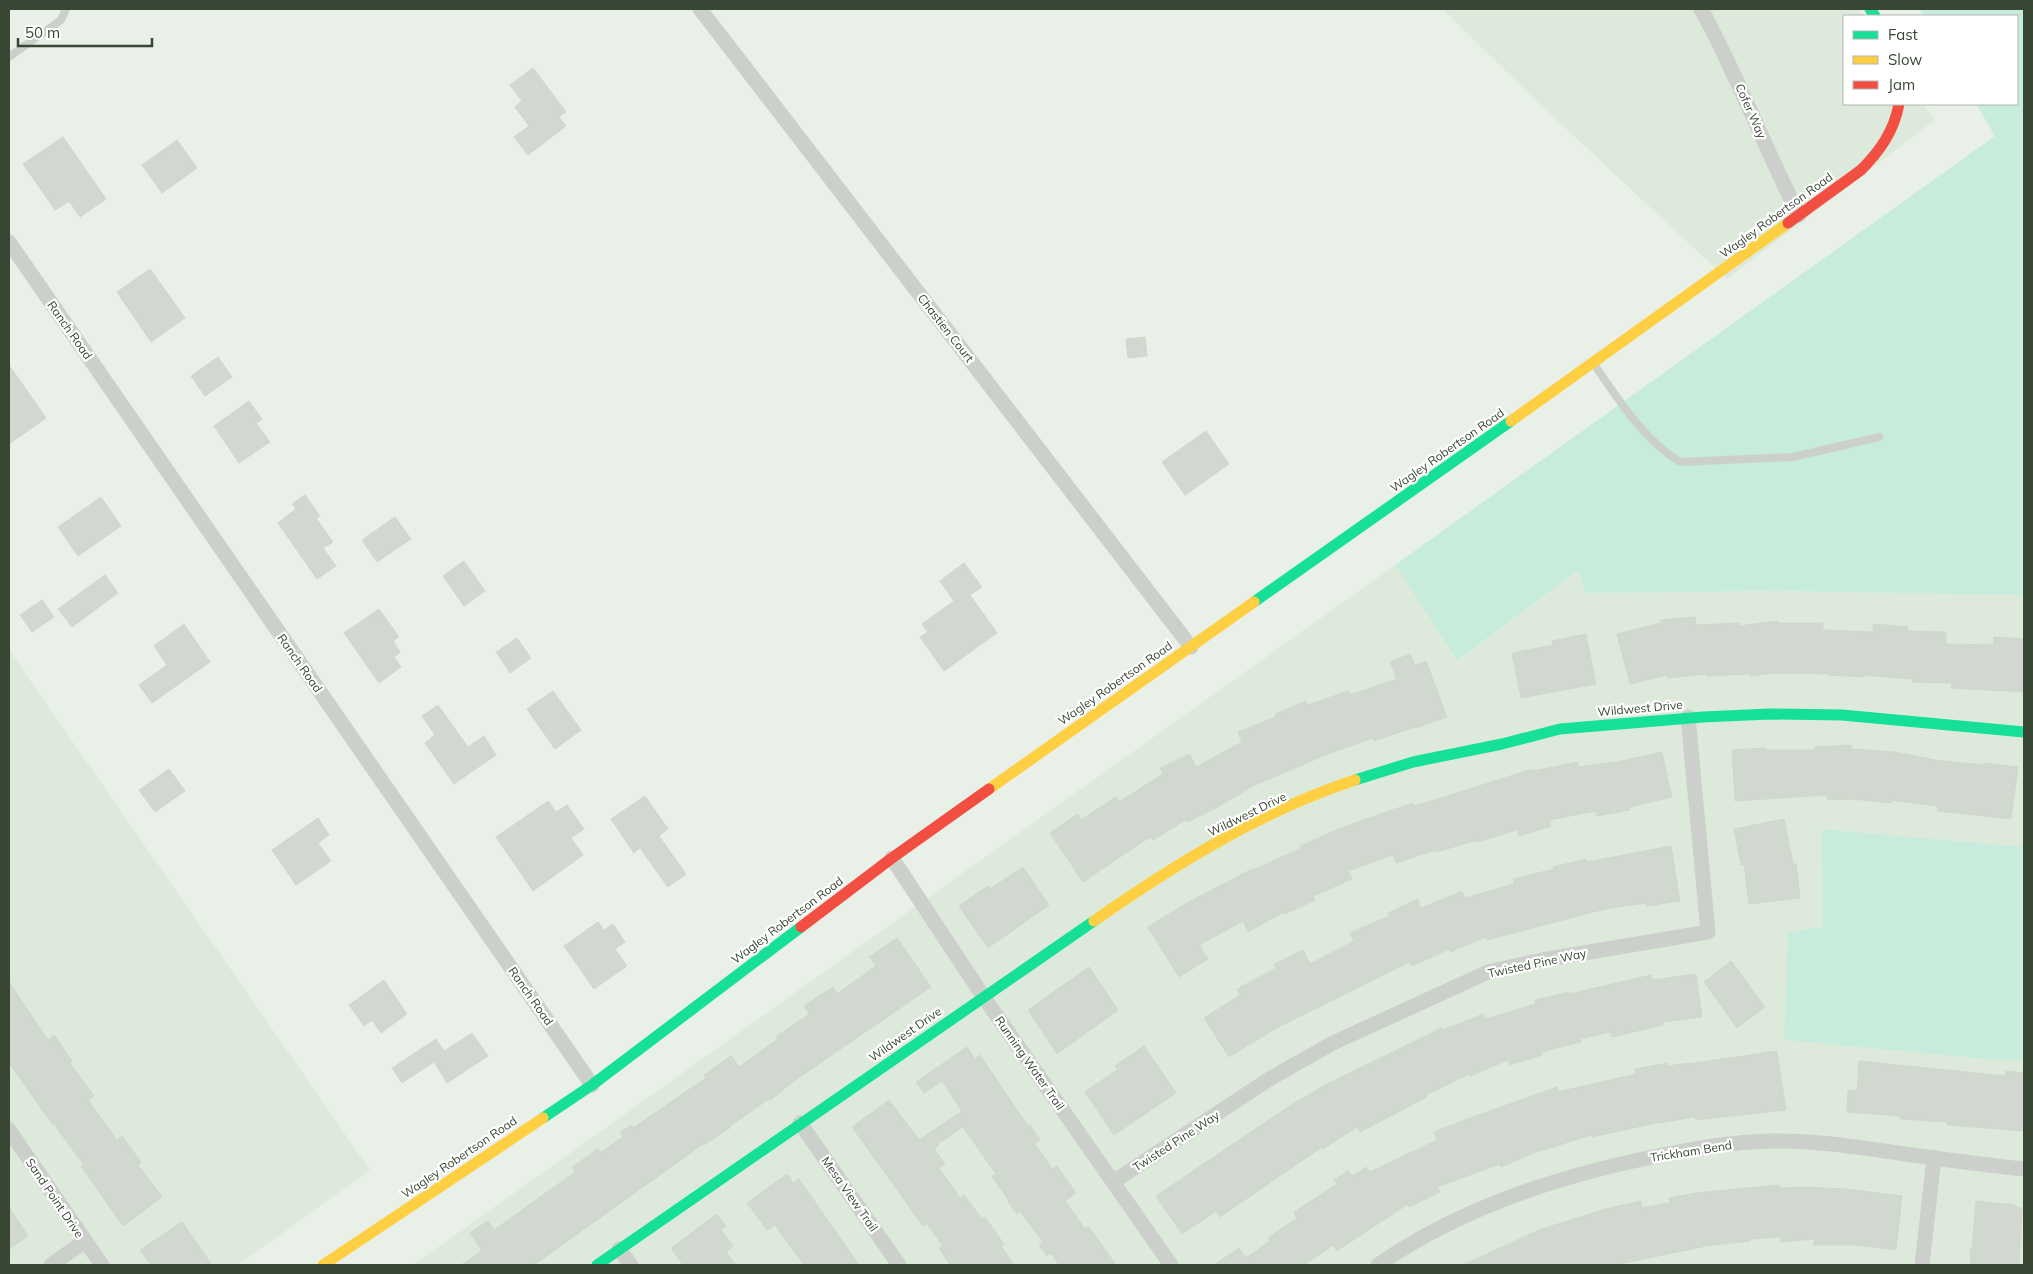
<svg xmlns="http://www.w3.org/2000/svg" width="2033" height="1274" font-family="Mulish,sans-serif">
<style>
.residential{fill:#ddeadb}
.green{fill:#c7ecdc}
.building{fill:#d0d8cf;stroke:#d0d8ce}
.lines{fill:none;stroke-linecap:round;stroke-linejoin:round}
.lane{stroke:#ccd0cb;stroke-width:8}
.street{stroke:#ccd0cb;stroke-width:15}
.fast{stroke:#16e098;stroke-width:11}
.slow{stroke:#ffcf43;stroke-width:11}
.jam{stroke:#f24e42;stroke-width:11}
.labels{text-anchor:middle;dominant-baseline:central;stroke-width:4.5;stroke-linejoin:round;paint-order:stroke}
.street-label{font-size:12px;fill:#384634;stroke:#fff}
</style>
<rect width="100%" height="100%" fill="#e9f0e8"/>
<g class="residential">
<polygon points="1443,9 1858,9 1863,16 1844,16 1844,104 1923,104 1935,120 1727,279 1531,96"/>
<polygon points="1395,565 1457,660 1579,570 1585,593 1775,591 2024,595 2024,847 1822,829 2000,1060 2024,1059 2024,1265 413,1265"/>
<polygon points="9,650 370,1170 238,1265 9,1265"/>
</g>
<g class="green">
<polygon points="1919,9 2024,9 2024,595 1775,591 1585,593 1579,570 1457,660 1395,565 1995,136 1976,104 2017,104 2017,16 1924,16"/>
<polygon points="1822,829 2024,847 2024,1059 2000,1060 1784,1040 1788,933 1823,927"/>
</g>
<g class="building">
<polygon points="533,68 566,112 559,117 566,126 528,155 514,137 529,126 515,107 522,101 510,85"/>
<polygon points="63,137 106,199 80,217 69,201 55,210 23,164"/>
<polygon points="177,140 197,168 162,193 142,165"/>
<polygon points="150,269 185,318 151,342 117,292"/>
<polygon points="1145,337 1147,356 1128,358 1126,339"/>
<polygon points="218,357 232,377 205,396 191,376"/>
<polygon points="9,365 46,418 9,444"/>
<polygon points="249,401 262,419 256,423 270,442 239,463 214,426"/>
<polygon points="1206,431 1229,464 1185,495 1162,462"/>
<polygon points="305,495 320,516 316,518 333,542 323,548 336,566 317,579 278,523 296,509 292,504"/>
<polygon points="101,497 121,526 78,556 58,527"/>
<polygon points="395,517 411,539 377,562 362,540"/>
<polygon points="464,561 485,591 464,606 443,576"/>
<polygon points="964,563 982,587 970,595 997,633 944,671 920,637 928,632 922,624 954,601 940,581"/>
<polygon points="105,575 118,593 72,627 58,609"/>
<polygon points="42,600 54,617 32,632 20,615"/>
<polygon points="379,609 399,637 393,641 400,652 394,657 401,667 379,683 344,633"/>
<polygon points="1695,617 1696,625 1739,623 1739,626 1778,621 1778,623 1823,623 1823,630 1873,632 1873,624 1908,627 1907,631 1946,632 1946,644 1993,645 1994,637 2024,639 2024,692 1951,688 1952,683 1912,682 1912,679 1863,675 1863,677 1829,675 1829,674 1774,673 1750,676 1750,674 1707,676 1707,674 1667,678 1667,675 1630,684 1617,634 1661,623 1661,620"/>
<polygon points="184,624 210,662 152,703 139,685 167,665 154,646"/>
<polygon points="1586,634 1596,684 1521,698 1512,653 1553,645 1552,641"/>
<polygon points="517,638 531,658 510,673 496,652"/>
<polygon points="1410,654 1415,665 1426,661 1447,717 1416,728 1415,727 1374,741 1373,738 1328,754 1253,786 1216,808 1187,822 1185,820 1153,840 1150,837 1083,882 1050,833 1078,814 1081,820 1116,797 1119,802 1163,774 1160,768 1190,754 1196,767 1242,742 1238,732 1276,717 1275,714 1306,701 1308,705 1348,691 1350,695 1397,679 1390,662"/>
<polygon points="553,691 581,730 555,749 527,709"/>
<polygon points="438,705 468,747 484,736 496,755 454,784 425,743 435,735 422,716"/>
<polygon points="1851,745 1851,749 1895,752 1936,760 1984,765 1984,763 2018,767 2011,819 1937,811 1938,806 1891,800 1891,803 1852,799 1828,800 1827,795 1735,801 1732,750 1766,748 1766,750 1815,750 1815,747"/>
<polygon points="1662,752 1672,797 1629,807 1630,810 1596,816 1596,811 1549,820 1551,826 1519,836 1517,830 1477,842 1477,840 1437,852 1436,850 1396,863 1393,855 1348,871 1352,879 1313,896 1315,900 1285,914 1284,912 1248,932 1243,921 1199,945 1208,959 1179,977 1148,927 1185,904 1252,869 1253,870 1301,848 1300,846 1341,828 1386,812 1413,803 1414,806 1454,794 1532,769 1533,771 1578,762 1579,767 1621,761"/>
<polygon points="169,769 185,791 155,812 139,790"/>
<polygon points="645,796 668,829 659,836 686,874 668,887 640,848 634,853 611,819"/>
<polygon points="548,801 556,812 567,805 584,829 571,838 583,855 533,891 496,837"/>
<polygon points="318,818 329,835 318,843 331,861 296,885 272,850"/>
<polygon points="1784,819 1793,864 1796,864 1800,898 1749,904 1744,864 1741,865 1734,829"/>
<polygon points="1671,846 1680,901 1647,906 1646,903 1605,909 1487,940 1486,937 1450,952 1449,949 1412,966 1410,962 1278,1027 1229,1057 1204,1018 1240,995 1237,989 1276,968 1274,964 1303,950 1310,964 1354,941 1350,933 1389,916 1388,913 1418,899 1421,908 1462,891 1465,898 1514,884 1513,879 1554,869 1553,867 1586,859 1587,862"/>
<polygon points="1023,867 1049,905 988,948 959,906 988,886 990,889"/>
<polygon points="598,922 604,930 613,924 625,942 615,949 627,966 594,989 564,946"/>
<polygon points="897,938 931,987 797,1079 770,1100 769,1099 730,1126 731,1127 704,1145 703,1144 534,1265 461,1265 482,1251 470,1233 488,1221 494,1230 575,1172 572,1167 598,1149 600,1153 623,1137 620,1132 632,1125 633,1128 706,1078 704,1075 731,1056 739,1067 778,1039 776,1037 809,1014 804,1006 833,987 837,994 876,966 869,957"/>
<polygon points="1731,961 1765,1007 1737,1028 1704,982"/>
<polygon points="1089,967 1118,1010 1057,1054 1028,1010"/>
<polygon points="1696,974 1702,1017 1662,1022 1663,1025 1612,1037 1610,1032 1580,1039 1581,1042 1541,1052 1542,1055 1510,1065 1508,1060 1470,1076 1469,1074 1426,1095 1427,1097 1360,1132 1357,1127 1323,1149 1322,1147 1220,1217 1216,1211 1182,1234 1156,1196 1288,1107 1325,1085 1442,1028 1443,1030 1483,1014 1485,1019 1536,1004 1535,1000 1569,992 1569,994 1651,975 1652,980"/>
<polygon points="384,980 407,1014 381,1033 372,1020 364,1026 349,1005"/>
<polygon points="9,982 48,1040 54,1035 72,1061 70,1063 94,1096 88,1100 117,1140 122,1136 141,1162 138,1165 162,1197 123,1226 81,1166 83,1164 54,1124 53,1125 9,1063"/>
<polygon points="472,1033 488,1056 447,1083 434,1062 402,1083 392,1068 436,1039 444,1051"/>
<polygon points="1144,1046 1176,1093 1114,1135 1085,1092 1118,1069 1115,1066"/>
<polygon points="967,1047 975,1059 980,1055 1028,1126 1030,1125 1040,1140 1035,1144 1052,1169 1057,1166 1076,1193 1065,1201 1085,1229 1089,1227 1116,1265 1059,1265 1051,1253 1047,1256 1039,1245 1043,1242 1020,1211 1017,1214 1008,1202 1009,1201 992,1176 996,1174 963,1127 938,1144 939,1145 934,1149 945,1164 939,1168 960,1198 964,1195 982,1219 985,1217 1004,1244 1001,1246 1014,1265 950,1265 939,1248 943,1246 927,1224 923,1226 852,1127 889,1100 919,1140 962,1111 942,1081 924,1093 916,1082"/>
<polygon points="1777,1051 1786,1110 1696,1120 1695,1117 1660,1123 1660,1122 1592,1137 1591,1135 1534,1153 1501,1167 1500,1164 1437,1187 1440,1192 1409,1207 1408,1204 1337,1251 1333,1245 1304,1265 1214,1265 1239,1248 1246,1258 1270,1241 1268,1238 1297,1218 1294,1212 1337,1184 1334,1180 1348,1171 1352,1176 1366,1167 1370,1172 1437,1140 1434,1132 1481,1114 1557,1087 1558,1092 1636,1074 1635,1069 1668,1063 1668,1066 1689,1063 1687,1064"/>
<polygon points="1859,1061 2005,1076 2006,1071 2024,1073 2024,1131 1947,1125 1947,1122 1900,1119 1900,1116 1847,1112 1848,1090 1857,1091"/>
<polygon points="787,1174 793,1183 799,1179 859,1265 804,1265 775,1225 767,1230 747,1203"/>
<polygon points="1779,1185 1779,1188 1801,1187 1846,1189 1902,1196 1896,1250 1856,1245 1814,1245 1814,1239 1781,1242 1781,1237 1750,1239 1750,1241 1706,1246 1615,1265 1463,1265 1539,1230 1605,1209 1641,1201 1642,1208 1670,1203 1669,1198 1696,1193"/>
<polygon points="1976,1201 2014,1205 2022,1209 2019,1265 1971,1265 1970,1250 1972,1250"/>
<polygon points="9,1207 28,1236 9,1249"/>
<polygon points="717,1214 726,1226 721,1230 733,1246 726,1252 736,1265 683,1265 671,1248"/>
<polygon points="182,1222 212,1265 151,1265 140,1250"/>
</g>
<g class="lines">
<g class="lane">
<polyline points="9,57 61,20 66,9"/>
<path d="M1593,363C1618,398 1642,439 1680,462L1793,457L1879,437"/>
</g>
<g class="street">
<polyline points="700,9 1191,647"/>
<path d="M1701,9C1738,76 1764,147 1799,215"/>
<polyline points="9,242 592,1085"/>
<polyline points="892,858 983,996 1171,1265"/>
<polyline points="800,1123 899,1265"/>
<polyline points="9,1130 102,1265"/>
<polyline points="1113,1182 1271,1078 1333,1043 1488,972 1542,960 1708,932 1688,717"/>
<polyline points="619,1249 631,1265"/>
<polyline points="51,1265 85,1241"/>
<path d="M1378,1265C1463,1206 1567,1173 1668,1154C1701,1147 1736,1142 1769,1141C1825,1140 1879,1151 1934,1158C1964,1162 1994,1166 2024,1169"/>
<polyline points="1922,1265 1934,1158"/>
</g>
<g class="fast">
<polyline points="1870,9 1875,16"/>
<polyline points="1254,602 1511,421"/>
<polyline points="1355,780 1413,762 1502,744 1560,729 1703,717 1770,714 1842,715 2024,732"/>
<polyline points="543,1118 592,1085 801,927"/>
<polyline points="597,1265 1094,921"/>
</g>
<g class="slow">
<polyline points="1511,421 1788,223"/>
<polyline points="989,789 1254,602"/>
<path d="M1094,921C1174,865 1261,811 1355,780"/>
<polyline points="323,1265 543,1118"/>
</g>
<g class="jam">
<path d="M1788,223L1861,170C1880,151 1894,131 1899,104"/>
<polyline points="801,927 892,858 989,789"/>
</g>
</g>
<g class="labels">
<g class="street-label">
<text transform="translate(1751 111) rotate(66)">Cofer Way</text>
<text transform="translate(1776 215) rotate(-36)">Wagley Robertson Road</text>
<text transform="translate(946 328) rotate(52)">Chastien Court</text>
<text transform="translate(70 330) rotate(55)">Ranch Road</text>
<text transform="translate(1447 450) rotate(-35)">Wagley Robertson Road</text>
<text transform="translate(300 663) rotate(55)">Ranch Road</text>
<text transform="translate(1115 683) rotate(-35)">Wagley Robertson Road</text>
<text transform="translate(1640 708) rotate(-5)">Wildwest Drive</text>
<text transform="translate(1247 814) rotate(-26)">Wildwest Drive</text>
<text transform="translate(787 920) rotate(-37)">Wagley Robertson Road</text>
<text transform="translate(1537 963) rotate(-12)">Twisted Pine Way</text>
<text transform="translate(531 996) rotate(55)">Ranch Road</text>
<text transform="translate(905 1034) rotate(-35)">Wildwest Drive</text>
<text transform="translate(1030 1063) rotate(55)">Running Water Trail</text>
<text transform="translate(1176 1141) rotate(-33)">Twisted Pine Way</text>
<text transform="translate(1691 1151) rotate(-9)">Trickham Bend</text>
<text transform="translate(459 1157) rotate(-34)">Wagley Robertson Road</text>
<text transform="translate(850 1194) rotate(55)">Mesa View Trail</text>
<text transform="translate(55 1198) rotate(56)">Sand Point Drive</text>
</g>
</g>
<rect width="2033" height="1274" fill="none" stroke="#384634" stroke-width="20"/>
<rect x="1843" y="15" width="175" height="90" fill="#ffffff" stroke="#afb5ae"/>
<rect x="1853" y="31" width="25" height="8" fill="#16e098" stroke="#afb5ae"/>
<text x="1888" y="40" font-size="15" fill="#384634">Fast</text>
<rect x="1853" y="56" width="25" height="8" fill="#ffcf43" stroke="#afb5ae"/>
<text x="1888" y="65" font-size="15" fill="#384634">Slow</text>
<rect x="1853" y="81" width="25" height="8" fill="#f24e42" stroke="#afb5ae"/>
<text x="1888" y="90" font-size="15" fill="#384634">Jam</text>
<path d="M18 38v8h134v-8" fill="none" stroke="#384634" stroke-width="2.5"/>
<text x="25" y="38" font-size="15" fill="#384634" stroke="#ffffff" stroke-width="4" paint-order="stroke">50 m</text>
</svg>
